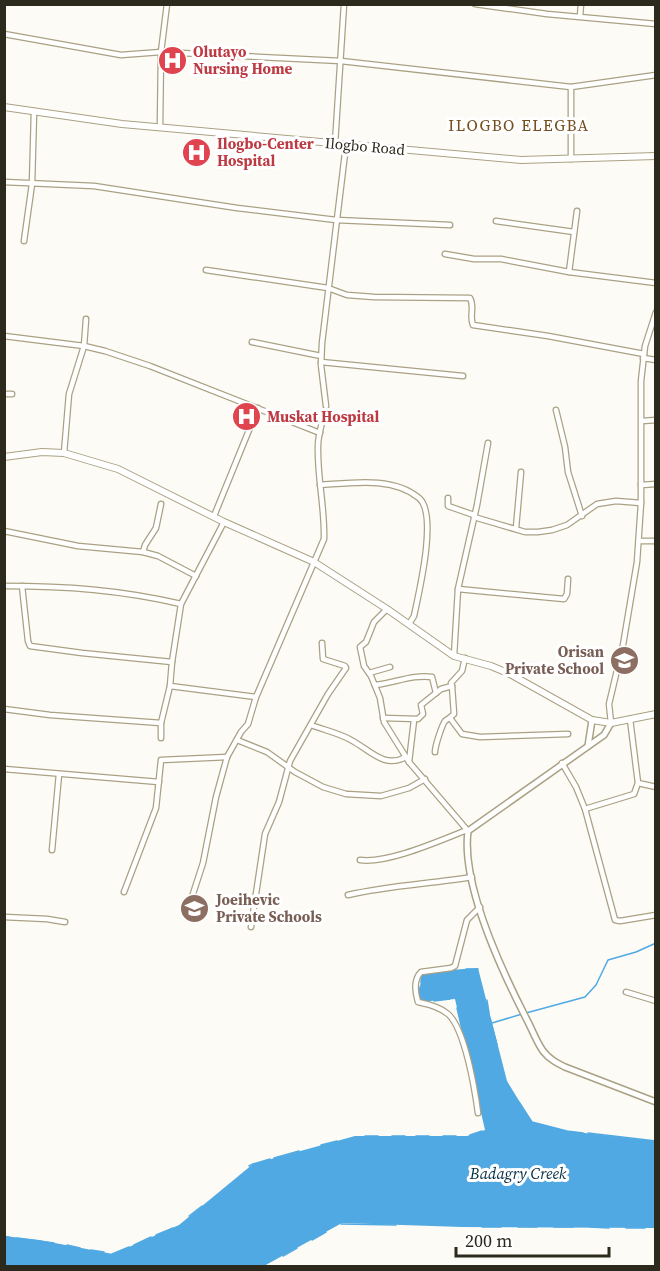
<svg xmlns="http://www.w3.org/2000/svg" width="660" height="1271" font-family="'Source Serif 4',serif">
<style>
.water{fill:#50a9e3}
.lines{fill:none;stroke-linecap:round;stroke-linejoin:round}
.stream{stroke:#50a9e3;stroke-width:1.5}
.minor-casing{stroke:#aaa184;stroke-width:7}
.tertiary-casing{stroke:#aaa184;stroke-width:8}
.secondary-casing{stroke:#aaa184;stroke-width:8}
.minor{stroke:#fff;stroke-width:4.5}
.tertiary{stroke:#fff;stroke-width:5}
.secondary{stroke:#fff;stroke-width:6}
.labels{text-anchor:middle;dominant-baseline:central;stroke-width:6;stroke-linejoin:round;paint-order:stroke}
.health-label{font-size:15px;font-weight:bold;fill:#be3a42;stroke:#fff;text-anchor:start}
.street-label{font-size:15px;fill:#2c291d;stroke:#fff}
.education-label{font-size:15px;font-weight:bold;fill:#785e54;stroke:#fff;text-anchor:end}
.neighbourhood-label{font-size:16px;letter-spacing:1.5px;fill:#734f1f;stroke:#fff}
.water-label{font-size:16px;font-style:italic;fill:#052d44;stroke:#fff}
</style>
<rect width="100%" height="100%" fill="#fdfbf5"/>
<polygon class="water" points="478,968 507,1081 532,1122 567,1131 655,1141 655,1228 462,1227 342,1223 264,1266 5,1266 4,1236 39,1240 113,1254 179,1225 253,1164 355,1136 467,1136 485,1130 455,999 418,1002 422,972"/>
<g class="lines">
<g class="stream">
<polyline points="466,969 478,969"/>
<polyline points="421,982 422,972"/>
<polyline points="419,997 420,987"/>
<polyline points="487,1000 489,1013"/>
<polyline points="434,1001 450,999"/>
<polyline points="457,1008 464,1038"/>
<polyline points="526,1013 585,997 596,985 608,960 636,952 656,943"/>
<polyline points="490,1018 497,1045"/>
<polyline points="492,1023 522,1014"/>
<polyline points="478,1101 481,1114"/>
<polyline points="519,1102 532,1122 567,1131 583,1133"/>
<polyline points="588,1133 656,1141"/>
<polyline points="470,1135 482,1131"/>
<polyline points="365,1136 378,1136"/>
<polyline points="392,1136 405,1136"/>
<polyline points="416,1136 429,1136"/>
<polyline points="443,1136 456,1136"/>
<polyline points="321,1145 337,1141"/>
<polyline points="274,1158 299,1151"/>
<polyline points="249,1166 253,1164 270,1159"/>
<polyline points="189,1216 202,1206"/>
<polyline points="341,1224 396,1225"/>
<polyline points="482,1227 501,1227"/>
<polyline points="518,1227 537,1227"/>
<polyline points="554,1227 573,1227"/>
<polyline points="590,1227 609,1228"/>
<polyline points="626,1228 645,1228"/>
<polyline points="156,1235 173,1228"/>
<polyline points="4,1236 12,1238"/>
<polyline points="17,1238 54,1243"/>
<polyline points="312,1240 326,1232"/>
<polyline points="67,1245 80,1248"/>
<polyline points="134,1245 151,1237"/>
<polyline points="91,1250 104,1252"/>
<polyline points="112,1254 129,1247"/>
<polyline points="283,1256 297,1248"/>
</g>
<defs>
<g id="minor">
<polyline points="475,4 547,14 656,24"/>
<polyline points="580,16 581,4"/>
<polyline points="4,34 121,55 161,52 341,61 571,87 656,75"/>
<polyline points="571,87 571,159"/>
<polyline points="160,126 161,52 167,4"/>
<polyline points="335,144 344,4"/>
<polyline points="4,182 94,186 237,208 336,220 450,225"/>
<polyline points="496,221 574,232"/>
<polyline points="24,241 32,184 34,112"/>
<polyline points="445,254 474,259 501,259 569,272 656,283"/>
<path d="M206,270L328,288L347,295L374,297L470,298C475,307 469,316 473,325L548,336L644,354"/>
<polyline points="569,272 577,211"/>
<polyline points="4,336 84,346 105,351 150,366 320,433"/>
<polyline points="252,342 321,356"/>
<polyline points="643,358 656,360"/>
<polyline points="321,362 463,376"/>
<polyline points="4,394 12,394"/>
<polyline points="326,406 321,365 322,343 346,145"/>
<polyline points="556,410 565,447 568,472 582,516"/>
<polyline points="642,421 656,420"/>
<polyline points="64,453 69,394 84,346 86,319"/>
<path d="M320,485C351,483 393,476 419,498C438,514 419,592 414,616L409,624"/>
<polyline points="641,485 656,484"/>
<polyline points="448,498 448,506 474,515"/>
<polyline points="214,516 258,408"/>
<polyline points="474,517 525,532 538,532 552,530 567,525 597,504 616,501 641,503"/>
<polyline points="516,528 521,472"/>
<polyline points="4,531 78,546 143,552 158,556 196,576"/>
<polyline points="639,541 656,541"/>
<polyline points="143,552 145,545 156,528 161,504"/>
<path d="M4,586C66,586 121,590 181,604"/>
<polyline points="22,586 28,641 30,646 82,653 172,662"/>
<polyline points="458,589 564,599 567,594 568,579"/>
<polyline points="387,609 374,622 366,642 360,647 364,666 371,676 380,698 384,722 409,762 468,831"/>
<polyline points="454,656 458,589 477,505 488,443"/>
<polyline points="369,673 390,667"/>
<path d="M375,685C394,683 414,674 432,677L436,693"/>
<polyline points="170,686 256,697"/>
<polyline points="4,709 50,715 161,723"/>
<polyline points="383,718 418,719 423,714 421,705 441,689 452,686 451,683 462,671 465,658"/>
<polyline points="450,718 462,734 480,737 568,734"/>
<polyline points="630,719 638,783 656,787"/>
<polyline points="611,723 609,704 623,645 637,562 641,503 641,381 645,346 656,312"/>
<path d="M311,725C324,730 339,733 351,740C370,750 384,769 406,757"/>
<polyline points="161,738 161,723 170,686 172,662 181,604 224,522"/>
<polyline points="237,740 267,752 295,772 323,787 346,794 381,796 409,788 425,779"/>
<path d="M435,752C435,746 442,725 445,721C448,719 451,717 454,714L452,686"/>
<polyline points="409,762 414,720"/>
<polyline points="562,763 576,787 585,809 615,920 620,921 656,915"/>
<polyline points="4,769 159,782"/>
<polyline points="585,809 634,794 638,783"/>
<polyline points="52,850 59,774"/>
<path d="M360,860C388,864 441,840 467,830"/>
<polyline points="124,892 156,808 161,760 227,757"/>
<path d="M348,895C390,885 430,884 472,877"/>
<path d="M190,903L203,863L216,797L227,757L241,732L248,724L256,697L324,539C325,508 317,477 318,446C318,435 322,424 324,414"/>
<polyline points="4,917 47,919 65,922"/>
<polyline points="251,927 265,834 279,802 290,761 328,694 346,668 345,666 323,659 322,643"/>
<polyline points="626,992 656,1001"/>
<path d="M478,1113C475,1090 465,1029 448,1014C440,1007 428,1004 418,1002C415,992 413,980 421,972L451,968L455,966L467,920L480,907"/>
</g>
<g id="tertiary">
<path d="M611,723L604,735L468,831C461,884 502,971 526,1018C532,1029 536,1041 543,1051C549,1059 557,1063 565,1067L656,1102"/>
<polyline points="588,746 592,720"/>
</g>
<g id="secondary">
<polyline points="4,107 122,124 521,160 656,156"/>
<polyline points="4,457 42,452 64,453 118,469 224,522 314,562 387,609 454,656 491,666 510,674 592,720 611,723 656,714"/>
</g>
</defs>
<use href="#minor" class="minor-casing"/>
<use href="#tertiary" class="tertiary-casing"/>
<use href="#secondary" class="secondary-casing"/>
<use href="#minor" class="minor"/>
<use href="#tertiary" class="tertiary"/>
<use href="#secondary" class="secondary"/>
</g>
<defs>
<symbol id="hospital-disc" viewBox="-11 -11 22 22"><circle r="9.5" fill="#e0444e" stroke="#fff"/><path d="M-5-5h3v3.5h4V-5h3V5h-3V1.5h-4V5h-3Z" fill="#fff"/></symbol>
<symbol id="school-disc" viewBox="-11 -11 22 22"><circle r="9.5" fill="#8d6e63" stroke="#fff"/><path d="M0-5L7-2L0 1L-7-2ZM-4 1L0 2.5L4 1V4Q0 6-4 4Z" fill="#fff"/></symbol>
</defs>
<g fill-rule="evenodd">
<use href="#hospital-disc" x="156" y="44" width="33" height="33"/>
<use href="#hospital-disc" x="180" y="136" width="33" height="33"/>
<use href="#hospital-disc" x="230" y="400" width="33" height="33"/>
<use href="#school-disc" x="608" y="644" width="33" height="33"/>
<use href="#school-disc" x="178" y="892" width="33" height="33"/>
</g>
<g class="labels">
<g class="health-label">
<text x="193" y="51">Olutayo<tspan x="193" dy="17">Nursing Home</tspan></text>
<text x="217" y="143">Ilogbo-Center<tspan x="217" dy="17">Hospital</tspan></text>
<text x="267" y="416">Muskat Hospital</text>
</g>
<g class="street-label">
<text transform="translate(365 146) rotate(5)">Ilogbo Road</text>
</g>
<g class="education-label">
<text x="604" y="651">Orisan<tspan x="604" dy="17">Private School</tspan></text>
<text x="216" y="899" text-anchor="start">Joeihevic<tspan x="216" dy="17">Private Schools</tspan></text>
</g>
<g class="neighbourhood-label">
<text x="519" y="125">ILOGBO ELEGBA</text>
</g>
<g class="water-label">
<text x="518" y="1173">Badagry Creek</text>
</g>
</g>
<rect width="660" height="1271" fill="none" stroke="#2c291d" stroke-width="12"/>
<path d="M456 1247v9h153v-9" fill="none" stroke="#2c291d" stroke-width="3"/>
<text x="465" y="1247" font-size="18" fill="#2c291d" stroke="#ffffff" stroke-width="4.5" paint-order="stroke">200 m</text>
</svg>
